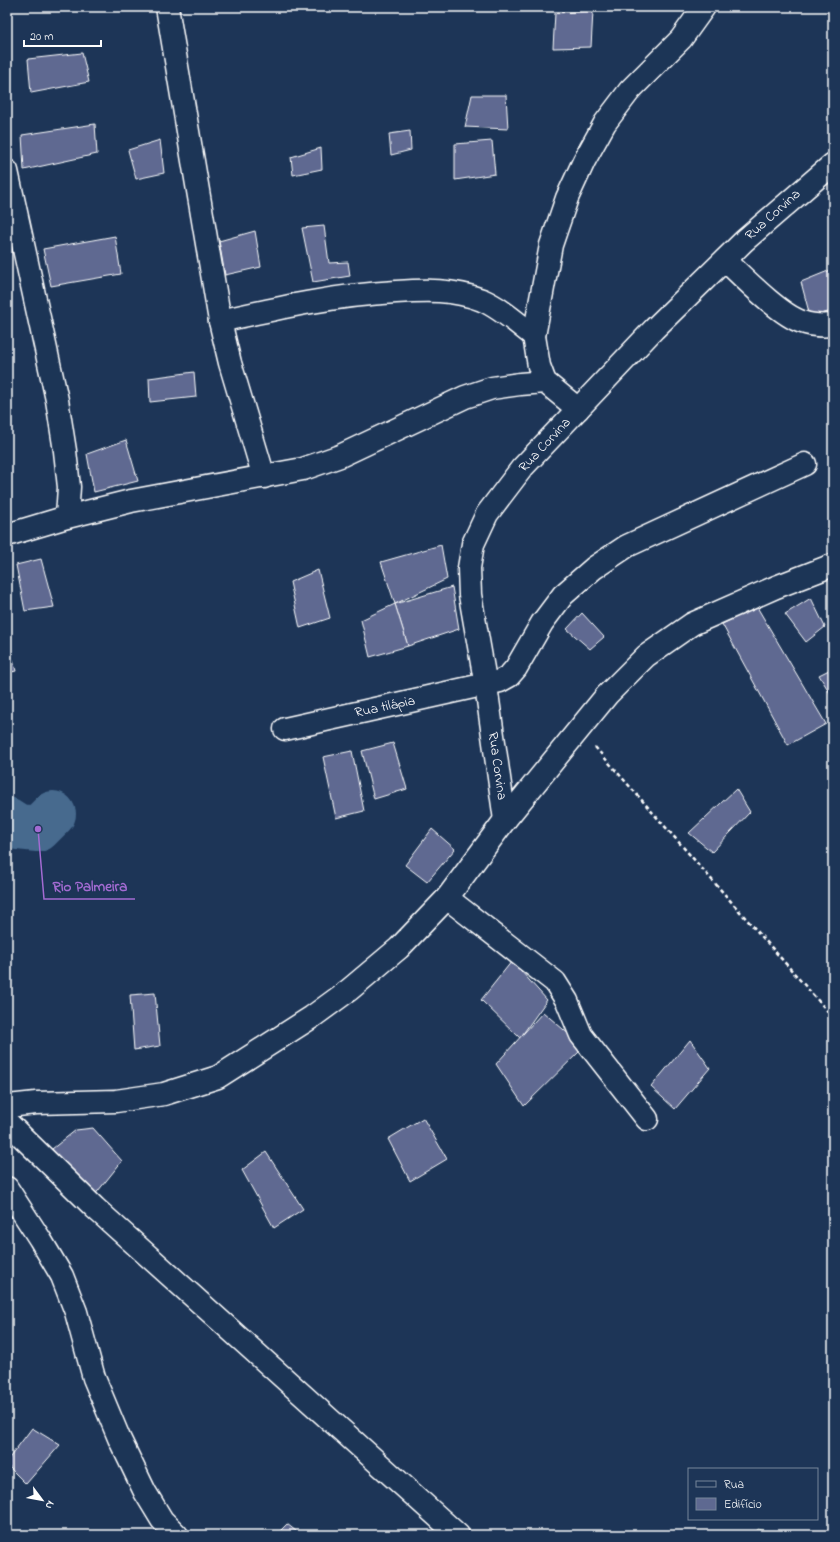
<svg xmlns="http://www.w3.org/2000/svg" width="840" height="1542" font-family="'Indie Flower',sans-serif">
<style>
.green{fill:#4a7073;stroke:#a4b8b9}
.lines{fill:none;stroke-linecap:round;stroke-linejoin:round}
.river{stroke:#466a8e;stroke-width:46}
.building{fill:#5e6991;stroke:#fff}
.street-casing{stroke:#fff;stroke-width:25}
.path{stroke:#fff;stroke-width:2.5;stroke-dasharray:4 3;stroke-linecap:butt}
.street{stroke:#1d3557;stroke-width:22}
.labels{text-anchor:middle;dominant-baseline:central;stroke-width:3;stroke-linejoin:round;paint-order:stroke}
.street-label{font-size:14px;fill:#fff;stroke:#1d3557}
.leader{fill:none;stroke:#a36bd2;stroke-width:1.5}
.callout-dot{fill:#a36bd2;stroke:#1d3557;stroke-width:1.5}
.callout-label{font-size:15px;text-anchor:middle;font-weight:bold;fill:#a36bd2;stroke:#1d3557;stroke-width:3;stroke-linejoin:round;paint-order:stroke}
</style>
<rect width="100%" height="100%" fill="#1d3557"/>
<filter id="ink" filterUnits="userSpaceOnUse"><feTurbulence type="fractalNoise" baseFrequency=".025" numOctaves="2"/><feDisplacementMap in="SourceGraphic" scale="8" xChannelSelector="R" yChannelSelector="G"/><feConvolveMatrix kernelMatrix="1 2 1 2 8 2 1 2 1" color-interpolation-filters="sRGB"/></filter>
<g filter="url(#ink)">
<polygon class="green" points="758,1529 784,1535 753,1535"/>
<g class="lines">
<polyline class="river" points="7,820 18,827 38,829 53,814"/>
</g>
<g class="building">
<polygon points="593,11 591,47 553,48 555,13"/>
<polygon points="82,53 89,82 31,93 28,59"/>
<polygon points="472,95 506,95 508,129 465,127"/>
<polygon points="95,124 97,154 24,170 22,135"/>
<polygon points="410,131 411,150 391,155 389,134"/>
<polygon points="160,140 164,173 136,179 128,150"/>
<polygon points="492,141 495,174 455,180 455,144"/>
<polygon points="321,148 322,169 293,175 291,157"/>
<polygon points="324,226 329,263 348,262 350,276 313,282 302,228"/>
<polygon points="255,231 261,267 225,275 219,241"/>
<polygon points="115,236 121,274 51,286 43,249"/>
<polygon points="833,269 833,311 810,316 801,282"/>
<polygon points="194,372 196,397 150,402 149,378"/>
<polygon points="126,440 138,481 94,492 87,454"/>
<polygon points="441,545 447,579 395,604 381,562"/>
<polygon points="41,559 54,607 25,611 16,565"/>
<polygon points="318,570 330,618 300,628 290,582"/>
<polygon points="452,587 459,629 408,646 395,604"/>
<polygon points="811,598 825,627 806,642 785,614"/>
<polygon points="395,604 408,646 370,657 361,620"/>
<polygon points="757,607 826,724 788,745 722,624"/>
<polygon points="582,613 604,637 590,649 567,629"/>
<polygon points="7,639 16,671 7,673"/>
<polygon points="833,668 833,698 819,675"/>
<polygon points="393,743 407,789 374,799 362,751"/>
<polygon points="352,751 364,811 336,818 323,757"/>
<polygon points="736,789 750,812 712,852 689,833"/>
<polygon points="432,829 455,849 427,882 405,865"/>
<polygon points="512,961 547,1000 520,1038 481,1000"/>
<polygon points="155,993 160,1046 134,1050 130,995"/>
<polygon points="543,1012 584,1047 524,1106 496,1064"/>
<polygon points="690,1040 710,1068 675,1109 651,1087"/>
<polygon points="423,1118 447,1159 410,1181 388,1139"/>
<polygon points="93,1128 122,1161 94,1196 52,1149 76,1130"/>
<polygon points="266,1152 303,1209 274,1228 242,1170"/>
<polygon points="32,1428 60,1445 26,1484 7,1465 7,1461"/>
<polygon points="287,1524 301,1535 276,1535"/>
</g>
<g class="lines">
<defs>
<g id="street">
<polyline points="167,7 220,321 230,363 264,477"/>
<polyline points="7,171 57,400 65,451 69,487 67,517"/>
<path d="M725,260C743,277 780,315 802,322C813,326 822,326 833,325"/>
<path d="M220,321C278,308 336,295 396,292C426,290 453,289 482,300C501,308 518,324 534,336"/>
<polyline points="578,409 545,382 539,366 534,336 551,245 567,198 584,161 605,123 630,90 681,39 704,7"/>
<polyline points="7,535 67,517 131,501 303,469 340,456 465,397 492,388 520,384 545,382"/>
<polyline points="285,729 500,681 509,676 516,668 542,623 563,595 594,568 627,546 805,464"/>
<polyline points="505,820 486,686 470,595 469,568 473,544 487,514 522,468 654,329 744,241 833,164"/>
<polyline points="447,898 555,982 567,1001 581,1035 647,1119"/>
<polyline points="7,1109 8,1106 36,1103 116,1101 164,1094 218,1077 312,1017 349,990 399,948 447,898 505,820 607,695 646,656 692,624 776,587 833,565"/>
<polyline points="7,1122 95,1208 458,1535"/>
<polyline points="7,1188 40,1239 62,1276 76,1312 94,1378 119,1438 145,1492 162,1520 177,1535"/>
</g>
</defs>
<use href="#street" class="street-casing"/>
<polyline class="path" points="595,747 830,1014"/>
<use href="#street" class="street"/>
</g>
</g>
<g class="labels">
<g class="street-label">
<text transform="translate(773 215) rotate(-42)">Rua Corvina</text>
<text transform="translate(545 445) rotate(-47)">Rua Corvina</text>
<text transform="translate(385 707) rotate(-12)">Rua tilápia</text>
<text transform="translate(497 766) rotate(82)">Rua Corvina</text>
</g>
</g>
<path class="leader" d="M38 829L44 899H135"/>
<circle class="callout-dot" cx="38" cy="829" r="4"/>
<g class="callout-label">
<text x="90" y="891">Rio Palmeira</text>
</g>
<rect width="840" height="1542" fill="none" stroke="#1d3557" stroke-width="24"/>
<rect x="12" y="12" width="816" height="1518" fill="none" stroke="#fff" stroke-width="1.5" filter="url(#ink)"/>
<rect x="688" y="1468" width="130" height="52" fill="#1d3557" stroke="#77869a"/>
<rect x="696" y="1481" width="20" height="6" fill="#1d3557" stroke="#77869a"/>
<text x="724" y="1488" font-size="12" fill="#ffffff">Rua</text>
<rect x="696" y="1498" width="20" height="12" fill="#5e6991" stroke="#77869a"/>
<text x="724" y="1508" font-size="12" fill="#ffffff">Edifício</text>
<g transform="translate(42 1500) rotate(122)" stroke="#1d3557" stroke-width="3" paint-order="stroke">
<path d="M0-3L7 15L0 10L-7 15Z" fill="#ffffff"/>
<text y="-6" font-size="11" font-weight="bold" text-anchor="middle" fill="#ffffff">N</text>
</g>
<path d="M24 40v6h77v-6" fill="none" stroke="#ffffff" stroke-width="2"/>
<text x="30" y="40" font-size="12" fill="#ffffff" stroke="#1d3557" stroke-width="3" paint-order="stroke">20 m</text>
</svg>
